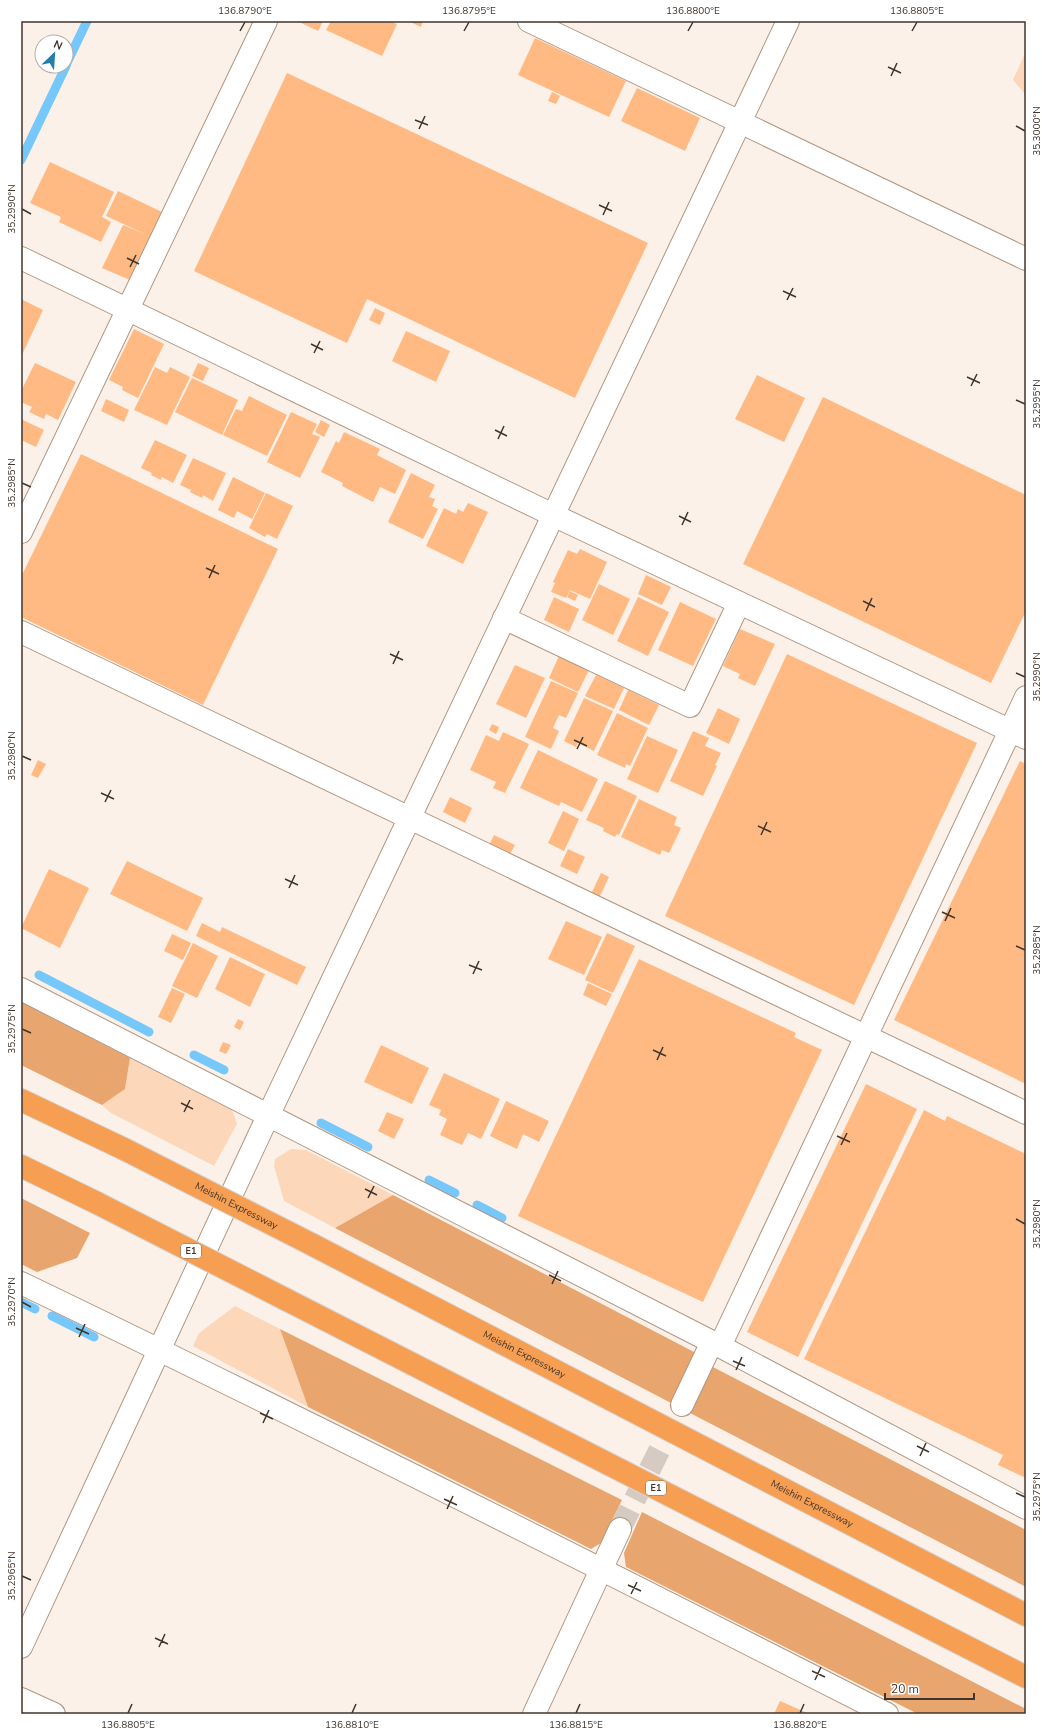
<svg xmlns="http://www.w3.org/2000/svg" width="1047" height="1735" font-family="'Nunito Sans',sans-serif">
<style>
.green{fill:#fcd7ba}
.forest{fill:#e9a56e}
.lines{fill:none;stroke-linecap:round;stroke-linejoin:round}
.stream{stroke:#77c8fa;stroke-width:9}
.building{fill:#ffba83}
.minor-tunnel{stroke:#d6cbc3;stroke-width:22;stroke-dasharray:22 11;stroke-linecap:butt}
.minor-casing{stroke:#b09783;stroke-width:24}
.tertiary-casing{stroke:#b09783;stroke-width:24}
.motorway-casing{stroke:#d5d3d1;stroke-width:24}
.minor{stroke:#fff;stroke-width:22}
.tertiary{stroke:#fff;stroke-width:22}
.motorway{stroke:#f69f53;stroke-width:22}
.motorway-bridge-casing{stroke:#d5d3d1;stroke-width:24;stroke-linecap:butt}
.motorway-bridge{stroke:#f69f53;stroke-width:22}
.ticks{fill:none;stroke:#40352d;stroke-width:1.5}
.labels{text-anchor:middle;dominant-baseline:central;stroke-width:4;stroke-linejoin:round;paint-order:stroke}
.shield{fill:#fff;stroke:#79726c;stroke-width:1}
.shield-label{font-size:9px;font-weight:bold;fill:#40352d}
.street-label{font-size:10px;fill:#40352d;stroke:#fff}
.neatline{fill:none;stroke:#40352d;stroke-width:1.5}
.ticks-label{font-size:10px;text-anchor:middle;fill:#40352d}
</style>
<rect width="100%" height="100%" fill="#fcf1e8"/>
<g class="green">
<polygon points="1026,51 1026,95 1013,80"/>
<polygon points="130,1058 232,1110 237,1124 214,1166 111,1113 102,1105 125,1089"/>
<polygon points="291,1149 306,1150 393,1195 335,1228 284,1201 274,1166 275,1159"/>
<polygon points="235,1306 280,1329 308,1407 193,1346 199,1333"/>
</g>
<g class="forest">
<polygon points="21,1002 130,1058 125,1089 102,1105 21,1065"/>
<polygon points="393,1195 694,1352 696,1358 673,1404 335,1228"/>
<polygon points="21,1198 90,1233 77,1258 37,1272 21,1264"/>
<polygon points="280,1329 622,1500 601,1543 591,1549 308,1407"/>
<polygon points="711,1366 1026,1530 1026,1587 688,1412"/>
<polygon points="642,1512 1026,1709 1026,1714 918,1714 626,1567 624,1553"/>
</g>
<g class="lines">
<g class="stream">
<polyline points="66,65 87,21"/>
<polyline points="21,160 66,66"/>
<polyline points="39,975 149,1032"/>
<polyline points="194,1055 224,1070"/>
<polyline points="321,1123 368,1147"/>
<polyline points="429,1180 455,1193"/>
<polyline points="477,1205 502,1218"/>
<polyline points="21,1302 35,1309"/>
<polyline points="52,1316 94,1337"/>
</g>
</g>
<g class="building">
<polygon points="297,21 323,21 318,31"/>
<polygon points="331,21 389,21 397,24 382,56 326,30"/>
<polygon points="408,21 423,21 421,27"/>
<polygon points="535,38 626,81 609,117 518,75"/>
<polygon points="287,73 648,243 575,398 367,299 347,343 194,271"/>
<polygon points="637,88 700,118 685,151 621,121"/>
<polygon points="552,92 560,96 556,104 548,101"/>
<polygon points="50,162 114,192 102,217 111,222 101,242 59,222 61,217 30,203"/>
<polygon points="118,191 162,212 130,280 102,268 123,225 145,234 106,216"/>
<polygon points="21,299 43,310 21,357"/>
<polygon points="375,308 385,313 380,325 369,320"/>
<polygon points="134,329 164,344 138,398 122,390 123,387 109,380"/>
<polygon points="406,331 450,351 436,382 392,361"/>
<polygon points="35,363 76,382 58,420 46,414 44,419 29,412 32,407 21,402 21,391"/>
<polygon points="198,363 209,368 203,381 192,376"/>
<polygon points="155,367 167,373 170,367 190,377 167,425 134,410"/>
<polygon points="757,375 805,398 784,442 735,419"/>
<polygon points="192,378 238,400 222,435 175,412"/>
<polygon points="249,396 287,415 267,456 223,435 236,409 242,411"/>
<polygon points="823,397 1026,495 1026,611 991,683 743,564"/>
<polygon points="106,399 129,410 124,422 101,411"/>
<polygon points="291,412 317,424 312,434 320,437 300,478 267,462"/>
<polygon points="21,419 44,430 36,447 21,440"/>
<polygon points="321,420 330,425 324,437 315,432"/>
<polygon points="344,432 380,449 377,455 406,470 395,494 380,487 373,502 342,486 343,483 321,472 336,441 339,443"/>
<polygon points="155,440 187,455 173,483 162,477 161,480 151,475 152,473 141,468"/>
<polygon points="81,454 278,549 203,705 21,617 21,577"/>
<polygon points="193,458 226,473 213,501 203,495 202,498 190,492 191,490 180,485"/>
<polygon points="411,473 435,485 429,497 435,499 432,506 438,509 423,539 388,522"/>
<polygon points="233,477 265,493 252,519 237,511 234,518 218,510"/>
<polygon points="266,493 293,506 277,539 267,534 265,537 249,528"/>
<polygon points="468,503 488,512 463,564 426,546 444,508 456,514 458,509 463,512"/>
<polygon points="580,549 607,562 590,599 570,590 566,598 551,592 555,583 553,582 568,550 577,554"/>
<polygon points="646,575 671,587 662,605 638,594"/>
<polygon points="599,584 630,599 613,635 582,620"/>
<polygon points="570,591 578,595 575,601 567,597"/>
<polygon points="554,597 579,609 569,632 544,620"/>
<polygon points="638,597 669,612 648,656 617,641"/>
<polygon points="680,602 716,619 693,666 658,650"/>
<polygon points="740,629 775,644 755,686 738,678 740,674 723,666"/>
<polygon points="787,654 977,743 854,1005 665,916"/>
<polygon points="559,656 589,670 578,692 549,678"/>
<polygon points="515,665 545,678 526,718 496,704"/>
<polygon points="596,675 624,688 614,709 585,696"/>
<polygon points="551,681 578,693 566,718 559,715 553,728 559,731 551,749 525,737"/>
<polygon points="628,690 659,705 649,725 619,710"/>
<polygon points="584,698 613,711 594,751 578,743 576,747 564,741"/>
<polygon points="718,708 740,719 729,744 706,733"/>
<polygon points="617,713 648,728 630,766 626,764 625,768 597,755"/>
<polygon points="492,724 499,727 496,734 489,730"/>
<polygon points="693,731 709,738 705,746 721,753 715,765 717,766 703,796 670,781"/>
<polygon points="503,732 529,744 505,793 493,788 496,782 470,770 486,735 499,741"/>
<polygon points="647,736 678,750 658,793 627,779"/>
<polygon points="538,750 598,779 582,812 561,802 559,806 520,788"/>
<polygon points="38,760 46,764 38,778 31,775"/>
<polygon points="1020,761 1026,764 1026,1084 894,1020"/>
<polygon points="605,781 637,796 619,835 617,834 615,837 603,831 604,828 586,820"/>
<polygon points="450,797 472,808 465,823 443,812"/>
<polygon points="639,799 677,817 674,825 681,828 669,853 662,850 660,855 621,837"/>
<polygon points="563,811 579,819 564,851 548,843"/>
<polygon points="494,835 515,845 510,854 489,845"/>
<polygon points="568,849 585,857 577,874 560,866"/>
<polygon points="127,861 203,898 187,931 110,894"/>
<polygon points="49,869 89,888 60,948 21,928"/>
<polygon points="601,873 609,877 599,898 591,894"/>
<polygon points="566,921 602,937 584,975 548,959"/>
<polygon points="202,923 220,932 222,927 306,967 297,985 196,936"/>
<polygon points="607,933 635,946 613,993 585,980"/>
<polygon points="172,934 191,943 183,960 164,951"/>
<polygon points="193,943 218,956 197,998 172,986"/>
<polygon points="230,957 265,974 250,1007 215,989"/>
<polygon points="639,959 796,1033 794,1037 822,1050 703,1302 518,1216"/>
<polygon points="588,983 612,994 606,1006 583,995"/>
<polygon points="172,988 185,994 171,1023 158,1017"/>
<polygon points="238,1019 244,1022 240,1030 234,1027"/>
<polygon points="223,1042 231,1045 226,1054 219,1051"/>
<polygon points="381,1045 429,1068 412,1104 364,1082"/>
<polygon points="444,1073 500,1099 481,1139 468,1133 462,1145 440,1135 447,1119 439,1115 441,1110 429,1105"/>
<polygon points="866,1084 917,1109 798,1357 747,1332"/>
<polygon points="506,1101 549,1121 539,1142 523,1134 517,1149 490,1136"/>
<polygon points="924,1110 945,1121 947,1116 1026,1154 1026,1478 998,1465 1003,1455 804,1359"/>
<polygon points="387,1112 404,1119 394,1139 378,1131"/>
<polygon points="780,1701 805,1712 809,1714 774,1714"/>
</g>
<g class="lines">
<polyline class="minor-tunnel" points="620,1529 682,1405"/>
<defs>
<g id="minor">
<polyline points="529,21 1026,259"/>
<polyline points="21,258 553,515 1026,738"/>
<polyline points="21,532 266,21"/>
<polyline points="504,618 690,706 739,603"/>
<polyline points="21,632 1026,1113"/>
<polyline points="21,989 712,1342 1026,1508"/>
<path d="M21,1283C312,1423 600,1568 887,1714"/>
<polyline points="720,1346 1026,697"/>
<polyline points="682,1405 712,1342"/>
<polyline points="21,1699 54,1714"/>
<polyline points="534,1714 620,1529"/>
</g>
<polyline id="tertiary" points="21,1647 268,1116 788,21"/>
<g id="motorway">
<polyline points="21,1100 124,1149"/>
<polyline points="21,1166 97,1203"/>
<path id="s1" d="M313,1245L1026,1615"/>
<polyline points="285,1299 1026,1677"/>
</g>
</defs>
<use href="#minor" class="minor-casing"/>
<use href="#tertiary" class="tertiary-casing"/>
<use href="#motorway" class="motorway-casing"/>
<use href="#minor" class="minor"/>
<use href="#tertiary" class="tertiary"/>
<use href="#motorway" class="motorway"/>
<defs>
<g id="motorway-bridge">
<path id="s2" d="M124,1149L313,1245"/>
<polyline points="97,1203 285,1299"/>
</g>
</defs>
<use href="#motorway-bridge" class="motorway-bridge-casing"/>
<use href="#motorway-bridge" class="motorway-bridge"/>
</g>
<path class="ticks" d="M240,31L245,22M464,31L469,22M688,31L693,22M912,31L917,22M888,67L901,73M891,76L897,63M415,120L428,125M1016,126L1025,131M419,129L425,116M599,205L612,211M22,209L31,214M603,215L609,202M127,258L139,264M130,267L136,255M783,291L796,297M787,300L793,288M311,344L323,350M314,353L320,341M967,377L980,383M971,386L977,374M1016,400L1025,404M495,430L507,436M498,439L504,426M22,483L31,487M679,516L691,522M682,525L688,512M206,568L219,574M209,578L215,565M863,601L875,607M866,611L872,598M390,654L403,660M393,664L399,651M1016,673L1025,677M574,740L587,746M577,749L583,737M22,756L31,760M101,793L114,799M105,802L111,790M758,826L771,832M761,835L767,822M285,879L298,885M289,888L295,875M942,912L955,918M945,921L951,908M1016,946L1025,950M469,965L482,970M473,974L479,961M22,1029L31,1033M653,1050L666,1056M657,1060L663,1047M181,1103L193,1109M184,1112L190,1100M837,1136L850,1142M841,1145L847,1133M365,1189L377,1195M368,1198L374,1186M1016,1219L1025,1224M549,1275L561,1281M552,1284L558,1271M22,1302L31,1307M76,1328L89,1334M79,1337L85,1324M733,1361L745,1366M736,1370L742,1357M260,1413L273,1419M263,1423L269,1410M917,1446L929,1452M920,1456L926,1443M1016,1493L1025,1497M444,1499L457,1505M447,1509L453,1496M22,1576L31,1580M628,1585L641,1591M631,1594L637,1582M155,1638L168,1644M159,1647L165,1634M812,1671L825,1677M815,1680L821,1667M128,1713L132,1704M352,1713L356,1704M576,1713L580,1704M800,1713L804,1704"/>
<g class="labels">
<g class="shield">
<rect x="181" y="1244" width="20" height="14" rx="3"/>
<rect x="646" y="1481" width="20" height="14" rx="3"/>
</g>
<g class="shield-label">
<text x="191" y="1251">E1</text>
<text x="656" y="1488">E1</text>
</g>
<g class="street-label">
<text stroke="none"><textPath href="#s2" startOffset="126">Meishin Expressway</textPath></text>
<text stroke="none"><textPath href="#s1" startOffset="238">Meishin Expressway</textPath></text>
<text stroke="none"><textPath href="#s1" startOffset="562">Meishin Expressway</textPath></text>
</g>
</g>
<rect width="1047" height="1735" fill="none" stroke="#ffffff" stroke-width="44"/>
<g transform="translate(54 54) rotate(25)"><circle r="19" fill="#ffffff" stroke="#b3aeab"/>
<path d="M0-3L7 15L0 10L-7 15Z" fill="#247dab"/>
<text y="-6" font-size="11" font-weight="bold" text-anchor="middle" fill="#40352d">N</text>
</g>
<path d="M885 1693v6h89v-6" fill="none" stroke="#40352d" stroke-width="2"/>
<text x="891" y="1693" font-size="12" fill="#40352d" stroke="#ffffff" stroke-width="3" paint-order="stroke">20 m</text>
<rect x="22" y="22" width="1003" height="1691" class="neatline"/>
<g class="ticks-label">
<text x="245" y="14">136.8790°E</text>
<text x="469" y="14">136.8795°E</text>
<text x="693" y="14">136.8800°E</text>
<text x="917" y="14">136.8805°E</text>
<text transform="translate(1036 131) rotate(-90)" y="4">35.3000°N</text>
<text transform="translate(11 209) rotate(-90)" y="4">35.2990°N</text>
<text transform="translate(1036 404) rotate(-90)" y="4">35.2995°N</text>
<text transform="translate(11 483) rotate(-90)" y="4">35.2985°N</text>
<text transform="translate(1036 677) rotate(-90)" y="4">35.2990°N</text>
<text transform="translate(11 756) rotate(-90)" y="4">35.2980°N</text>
<text transform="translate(1036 950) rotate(-90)" y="4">35.2985°N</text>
<text transform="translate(11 1029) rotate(-90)" y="4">35.2975°N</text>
<text transform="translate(1036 1224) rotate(-90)" y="4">35.2980°N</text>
<text transform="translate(11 1302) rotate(-90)" y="4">35.2970°N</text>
<text transform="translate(1036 1497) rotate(-90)" y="4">35.2975°N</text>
<text transform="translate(11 1576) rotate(-90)" y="4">35.2965°N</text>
<text x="128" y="1728">136.8805°E</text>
<text x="352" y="1728">136.8810°E</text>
<text x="576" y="1728">136.8815°E</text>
<text x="800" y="1728">136.8820°E</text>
</g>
</svg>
